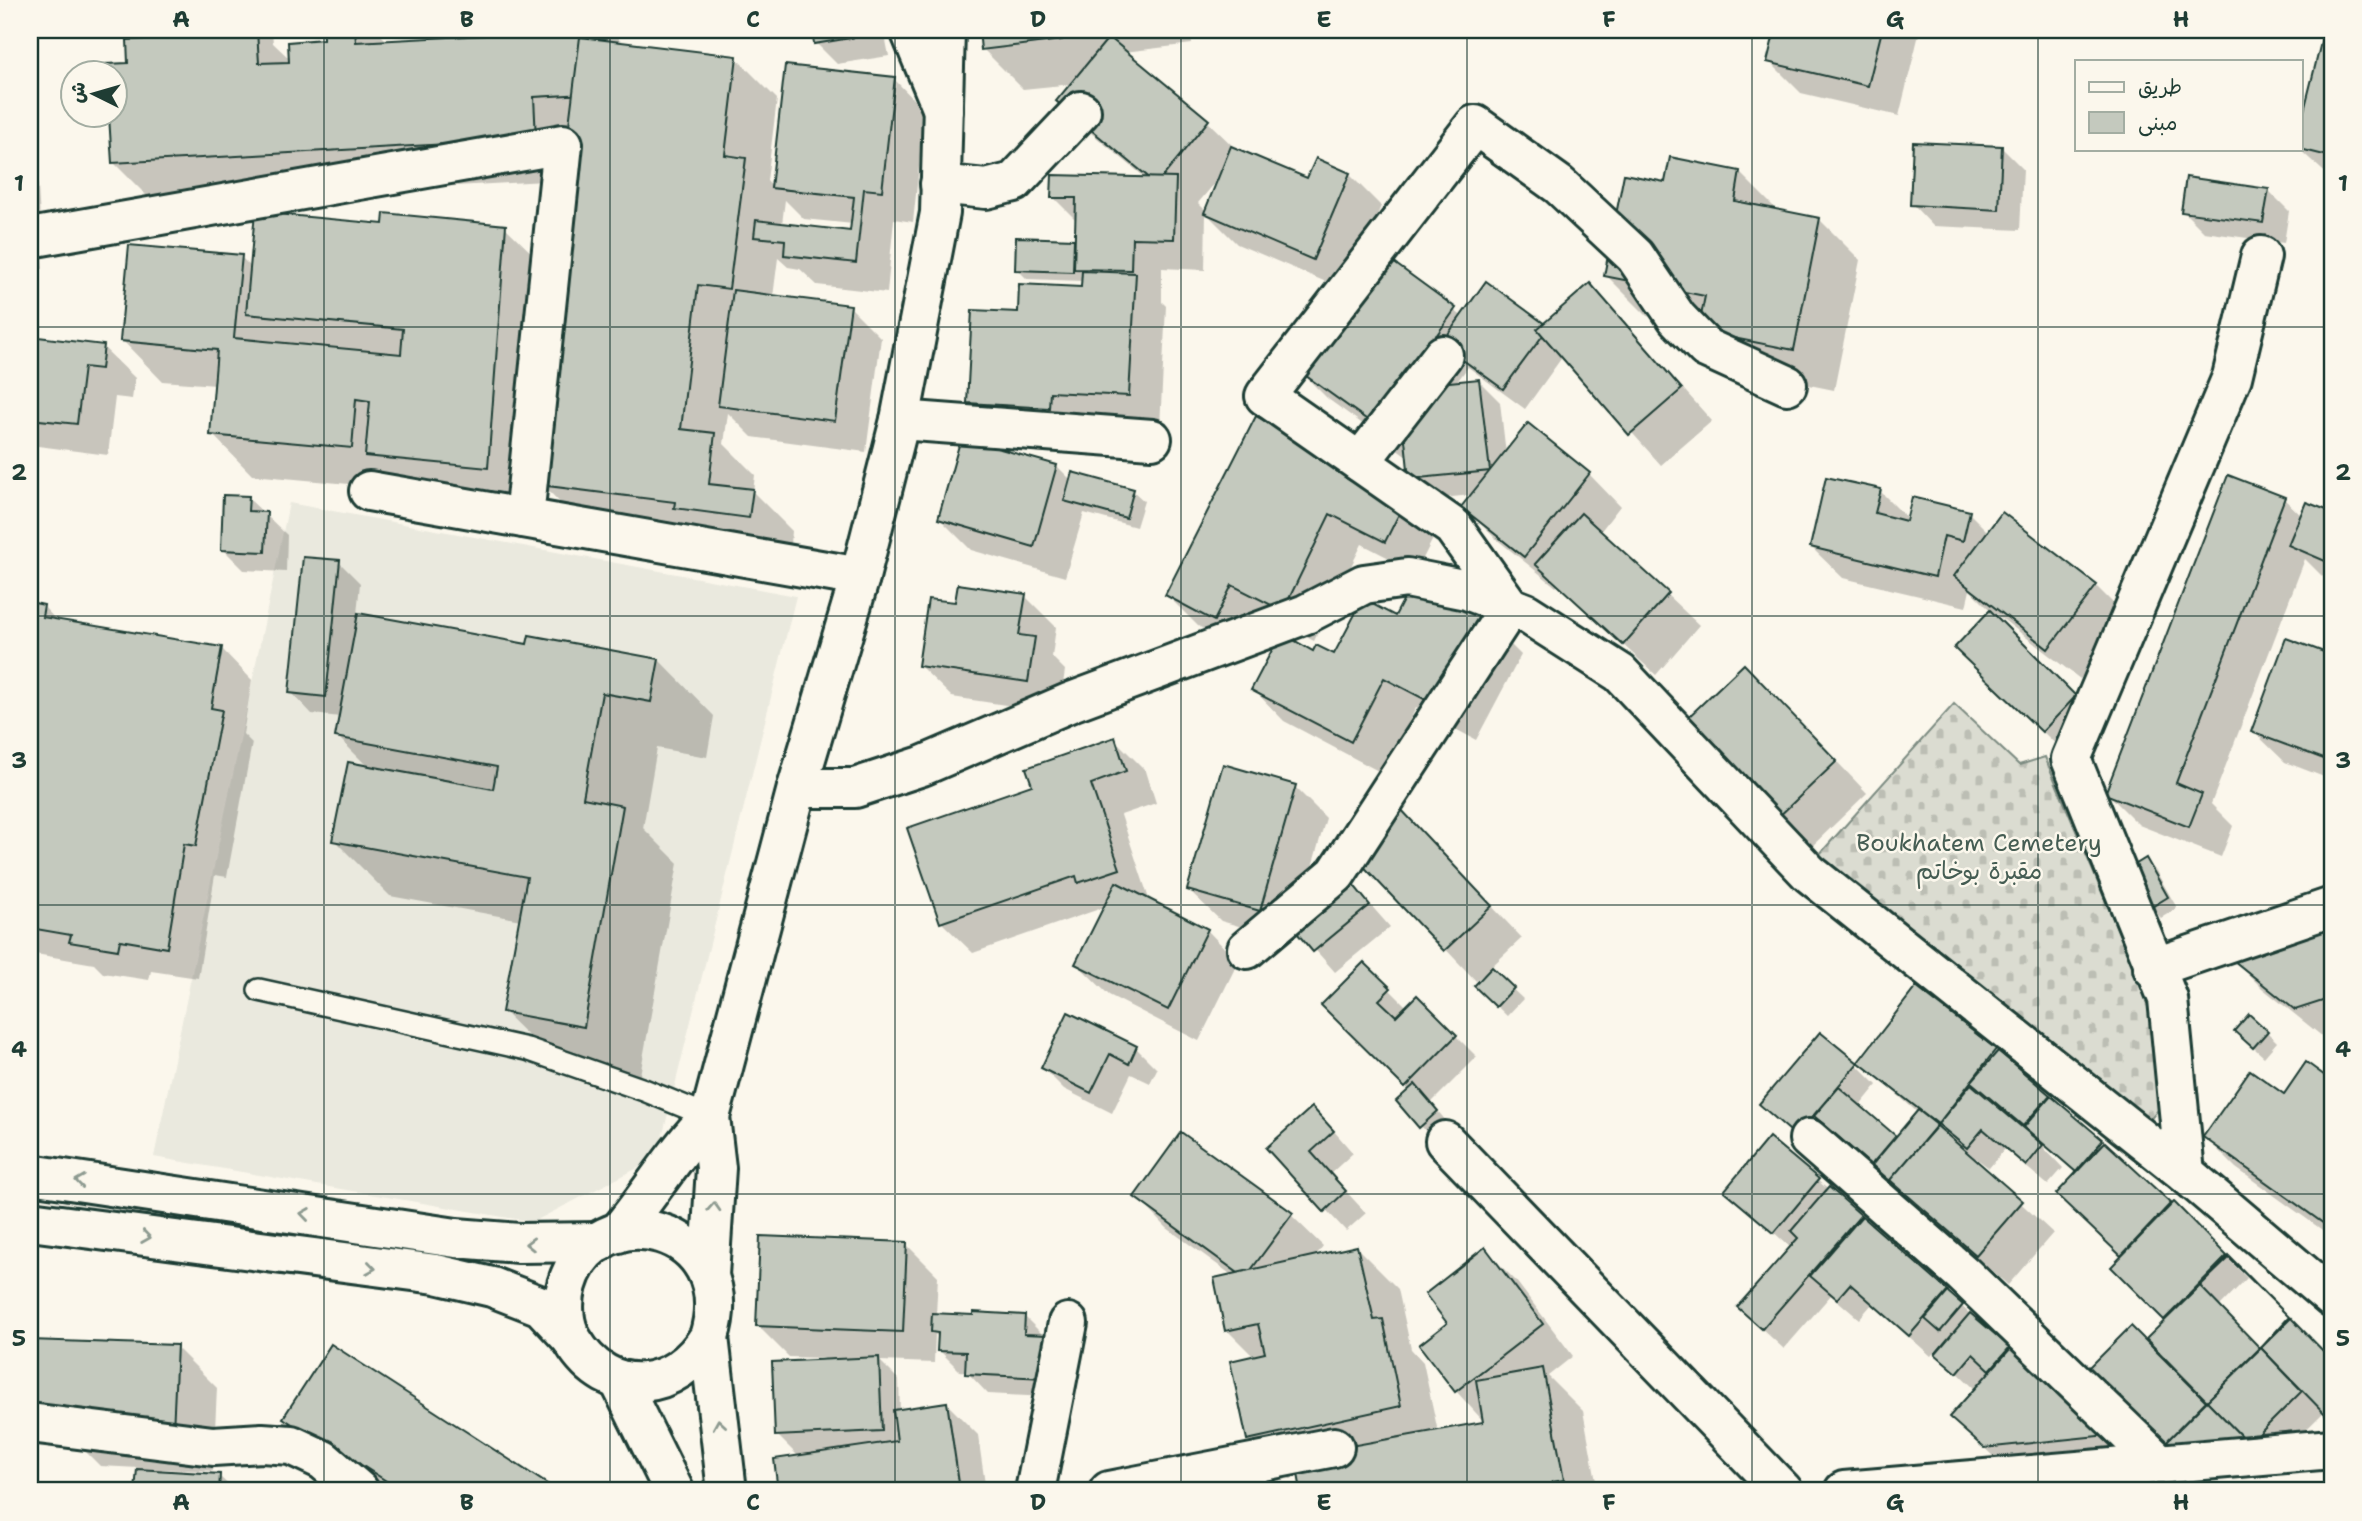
<svg xmlns="http://www.w3.org/2000/svg" width="2362" height="1521" font-family="'Shantell Sans','Playpen Sans Arabic',sans-serif">
<style>
.built{fill:#eae9de}
.cemetery{fill:url(#cemetery-stones);stroke:#7d8c82;stroke-width:2}
.shadow{fill:#0003;fill-rule:evenodd}
.building{fill:#c4c9be;stroke:#1f3d34;stroke-width:2}
.lines{fill:none;stroke-linecap:round;stroke-linejoin:round}
.service-casing{stroke:#1f3d34;stroke-width:26}
.minor-casing{stroke:#1f3d34;stroke-width:44}
.tertiary-casing{stroke:#1f3d34;stroke-width:44}
.secondary-casing{stroke:#1f3d34;stroke-width:44}
.service{stroke:#fbf7ec;stroke-width:21}
.minor{stroke:#fbf7ec;stroke-width:38}
.tertiary{stroke:#fbf7ec;stroke-width:38}
.secondary{stroke:#fbf7ec;stroke-width:38}
.oneway{stroke:#8d9a90}
.grid{fill:none;stroke:#1f3d34;stroke-width:2;stroke-opacity:0.55}
.labels{text-anchor:middle;dominant-baseline:central;stroke-width:5;stroke-linejoin:round;paint-order:stroke}
.park-label{font-size:24px;fill:#455d53;stroke:#fbf7ec}
.neatline{fill:none;stroke:#1f3d34;stroke-width:2.5}
.grid-label{font-size:23px;text-anchor:middle;font-weight:bold;fill:#1f3d34}
</style>
<defs>
<pattern id="cemetery-stones" width="16" height="16" patternUnits="userSpaceOnUse" patternTransform="scale(1.75)"><rect width="16" height="16" fill="#dbdcd1"/><path d="M2 7V4a2 2 0 0 1 4 0v3zM10 15v-3a2 2 0 0 1 4 0v3z" fill="#bcbeb4"/></pattern>
</defs>
<rect width="100%" height="100%" fill="#fbf7ec"/>
<filter id="ink" filterUnits="userSpaceOnUse"><feTurbulence type="fractalNoise" baseFrequency=".0143" numOctaves="2"/><feDisplacementMap in="SourceGraphic" scale="14" xChannelSelector="R" yChannelSelector="G"/><feConvolveMatrix kernelMatrix="1 2 1 2 8 2 1 2 1" color-interpolation-filters="sRGB"/></filter>
<g filter="url(#ink)">
<polygon class="built" points="289,503 796,596 657,1158 533,1222 154,1157"/>
<polygon class="cemetery" points="1954,704 2019,765 2045,757 2149,1004 2161,1106 2149,1121 1818,856"/>
<g class="shadow">
<path d="M168,30H272L273,43L291,60L325,41V30H376L388,42L506,36L505,30H619V43L736,58L777,99L767,181L772,187L894,79L925,111L913,222L894,219L887,293L817,285L800,269L788,267L778,258L773,297L850,307L881,338L866,452L752,437L728,413L724,444L755,475L753,492L792,531L790,558L582,525L542,484L528,508L392,488L252,475L212,434L216,385L162,381L122,340L241,257L252,268L384,226L505,227L546,267L564,180L154,203L113,162L111,116H116V74L169,39ZM785,200L804,219L853,224L852,233L782,224Z"/>
<polygon points="814,30 884,30 889,56 837,64 816,43"/>
<path d="M980,30H1190L1192,44L1124,52L1208,122L1237,150L1308,180L1317,161L1349,174L1381,206L1345,290L1237,244L1206,213L1205,270L1162,268V302L1166,306L1160,427L1000,434L969,403L1020,314L1082,289L1083,281L1027,279L1017,269L1073,241L1076,245L1077,221L1053,197L1147,179L1090,132L1059,101L1073,84L1023,89L983,49ZM1220,177L1206,211L1198,203Z"/>
<polygon points="1777,30 1920,30 1899,116 1801,93 1769,61"/>
<polygon points="2326,30 2332,30 2332,179 2299,149"/>
<polygon points="30,141 36,153 43,269 30,269"/>
<polygon points="2001,147 2023,169 2020,230 1933,226 1912,204"/>
<polygon points="1739,172 1778,211 1819,219 1860,260 1834,390 1740,371 1701,326 1647,316 1606,275 1666,184"/>
<polygon points="2268,190 2289,211 2284,243 2204,232 2183,211"/>
<polygon points="1379,254 1463,317 1544,325 1590,285 1712,421 1661,465 1563,356 1525,409 1468,367 1456,383 1479,381 1500,402 1506,454 1529,426 1589,474 1620,506 1600,532 1699,625 1656,675 1558,585 1556,587 1495,538 1463,507 1472,495 1432,499 1411,478 1407,456 1328,399 1297,368"/>
<polygon points="30,338 103,347 135,378 132,399 115,397 108,455 30,445"/>
<polygon points="1257,418 1439,527 1416,572 1362,544 1314,641 1264,615 1246,651 1198,626 1167,595"/>
<polygon points="1057,466 1072,481 1133,491 1144,501 1136,527 1084,513 1065,577 971,550 940,519"/>
<polygon points="2229,478 2284,499 2302,516 2307,504 2332,514 2332,581 2322,576 2305,559 2211,804 2233,826 2221,857 2139,825 2108,794"/>
<polygon points="1880,491 1909,520 1969,513 1989,533 2096,586 2127,617 2080,679 1987,607 1970,590 1966,607 1843,578 1811,547"/>
<polygon points="248,498 287,535 286,572 244,570 223,549"/>
<polygon points="339,562 360,583 357,614 529,646 659,660 714,716 707,757 657,748 643,828 678,863 639,1081 560,1067 504,1012 521,920 390,896 334,840 368,767 337,736 341,717 312,714 291,692"/>
<polygon points="1025,596 1056,627 1052,657 1065,670 1059,713 952,697 920,666 957,604"/>
<polygon points="30,604 43,606 58,622 221,648 252,680 243,734 252,743 227,877 215,875 198,978 151,971 149,980 103,973 94,964 30,953"/>
<polygon points="1990,612 2096,718 2064,752 1977,669"/>
<polygon points="1396,618 1490,624 1521,655 1476,740 1416,708 1382,773 1284,721 1253,689 1335,656"/>
<polygon points="2287,640 2332,657 2332,780 2285,762 2253,731"/>
<polygon points="1775,697 1867,793 1807,851 1776,819"/>
<polygon points="1114,739 1146,771 1156,803 1121,815 1150,902 1207,930 1238,962 1199,1041 1109,995 1077,964 1105,907 973,953 941,922 1034,786"/>
<polygon points="1295,787 1326,818 1303,898 1339,869 1390,927 1335,972 1295,927 1291,941 1221,921 1189,890"/>
<polygon points="1429,840 1522,938 1490,968 1523,999 1507,1016 1476,986 1485,977 1483,975 1476,981 1353,852"/>
<polygon points="2146,861 2156,871 2177,908 2161,918 2151,907"/>
<polygon points="2332,923 2332,1039 2328,1041 2262,988 2231,957"/>
<polygon points="1364,964 1407,1007 1417,997 1477,1057 1431,1103 1447,1122 1431,1137 1399,1101 1410,1091 1324,1005"/>
<polygon points="2267,1032 2277,1042 2264,1057 2246,1041"/>
<polygon points="1136,1048 1157,1069 1150,1083 1131,1074 1112,1113 1064,1089 1043,1068"/>
<polygon points="1995,1050 2174,1205 2247,1278 2219,1307 2261,1350 2291,1320 2332,1362 2332,1418 2325,1411 2271,1464 2183,1467 2088,1372 2175,1368 2167,1321 2113,1267 2123,1257 2079,1215 2078,1174 2046,1146 2044,1148 2063,1168 2048,1185 2005,1149 1989,1168 1976,1158 1974,1160 2053,1233 2008,1285 1836,1135 1818,1156 1761,1104 1856,1064 1877,1085 1859,1107 1896,1139 1918,1113 1861,1062"/>
<polygon points="2307,1065 2332,1083 2332,1237 2236,1168 2205,1137 2284,1097"/>
<polygon points="1333,1130 1353,1153 1330,1174 1366,1213 1346,1231 1268,1148"/>
<polygon points="1817,1180 1947,1293 2137,1466 2017,1479 1952,1417 1976,1390 1938,1354 1954,1335 1952,1333 1931,1356 1872,1304 1859,1319 1831,1295 1784,1349 1761,1328 1740,1307 1791,1248 1727,1190"/>
<polygon points="1136,1196 1291,1215 1323,1246 1314,1258 1357,1248 1398,1289 1411,1349 1423,1362 1438,1432 1485,1423 1456,1391 1449,1324 1485,1250 1516,1281 1573,1356 1548,1376 1583,1411 1598,1491 1303,1491 1300,1477 1290,1479 1249,1439 1254,1357 1227,1330 1233,1276 1167,1228"/>
<polygon points="906,1244 938,1276 936,1315 1024,1316 1045,1337 1066,1398 988,1394 967,1372 960,1371 939,1350 939,1338 935,1334 934,1363 880,1361 899,1380 900,1411 947,1404 978,1435 986,1491 780,1491 776,1461 799,1457 777,1435 824,1358 789,1357 757,1325"/>
<polygon points="30,1342 176,1347 217,1388 213,1471 162,1469 162,1472 219,1476 235,1491 137,1491 139,1468 100,1466 81,1447 30,1446"/>
<polygon points="331,1346 555,1491 379,1491 326,1458 286,1417"/>
</g>
<g class="building">
<polygon points="167,30 257,30 259,63 289,62 288,42 323,39 323,30 355,30 356,42 504,34 504,30 581,30 585,94 534,97 536,139 112,163 109,116 116,116 116,74 107,74 106,64 128,63 127,40 167,38"/>
<polygon points="812,30 868,30 869,35 814,44"/>
<polygon points="979,30 1061,30 1062,40 981,50"/>
<polygon points="1775,30 1882,30 1868,86 1767,62"/>
<polygon points="2324,30 2332,30 2332,157 2300,149 2301,123"/>
<polygon points="580,37 737,56 725,155 746,158 729,289 698,285 681,429 715,433 709,484 753,489 749,518 674,508 675,502 540,485 537,380"/>
<polygon points="1109,37 1209,120 1157,184 1056,101"/>
<polygon points="785,65 895,77 882,191 864,189 856,263 784,255 785,240 754,237 756,220 850,231 854,197 771,188"/>
<polygon points="1913,142 2002,146 1999,210 1910,205"/>
<polygon points="1231,146 1307,178 1316,158 1350,173 1313,260 1204,213"/>
<polygon points="1670,157 1740,171 1735,201 1820,218 1794,350 1698,331 1705,296 1604,276 1624,174 1665,182"/>
<polygon points="1052,175 1176,178 1174,239 1132,238 1131,270 1074,269 1076,198 1051,198"/>
<polygon points="2186,177 2269,189 2263,223 2181,212"/>
<polygon points="255,212 383,224 384,213 506,225 488,468 365,456 370,401 356,399 352,448 210,435 217,350 120,341 129,245 242,255 234,338 401,354 403,329 246,314"/>
<polygon points="1016,237 1074,239 1073,272 1015,270"/>
<polygon points="1378,251 1456,308 1373,424 1295,368"/>
<polygon points="1082,271 1136,273 1129,396 1050,392 1049,408 967,403 972,310 1018,312 1019,284 1081,287"/>
<polygon points="1486,281 1549,327 1503,389 1441,344"/>
<polygon points="1590,283 1682,389 1629,435 1537,329"/>
<polygon points="733,290 851,305 835,421 718,406"/>
<polygon points="30,336 104,345 101,369 84,367 77,424 30,419"/>
<polygon points="1479,379 1490,471 1409,479 1405,440 1390,442 1399,387"/>
<polygon points="1256,416 1409,494 1385,542 1330,514 1283,611 1232,585 1214,621 1165,595"/>
<polygon points="1528,423 1590,473 1524,557 1461,507"/>
<polygon points="961,438 1057,465 1034,547 938,519"/>
<polygon points="1072,472 1134,489 1126,518 1064,501"/>
<polygon points="2228,475 2285,497 2176,783 2202,794 2189,827 2105,794"/>
<polygon points="1826,477 1881,489 1875,513 1906,521 1912,497 1970,511 1963,541 1944,536 1935,577 1810,547"/>
<polygon points="223,495 249,496 248,511 267,512 265,552 221,550"/>
<polygon points="2306,502 2332,512 2332,564 2288,545"/>
<polygon points="2002,512 2097,585 2048,649 1954,576"/>
<polygon points="1581,513 1669,593 1623,645 1535,564"/>
<polygon points="303,557 340,560 326,697 289,693"/>
<polygon points="1413,581 1491,623 1445,710 1384,678 1351,742 1251,690 1281,633 1313,651 1316,645 1334,654 1363,599 1395,616"/>
<polygon points="958,584 1026,594 1019,635 1035,637 1028,682 918,666 928,599 955,602"/>
<polygon points="30,602 44,605 42,617 222,647 211,708 222,710 196,846 184,844 167,948 120,940 118,950 69,942 71,935 30,928"/>
<polygon points="1990,610 2076,696 2042,732 1954,648"/>
<polygon points="358,613 527,644 529,635 659,659 651,702 602,693 583,798 623,806 584,1027 502,1012 527,877 332,841 348,762 493,789 497,767 335,737"/>
<polygon points="2286,638 2332,655 2332,762 2251,732"/>
<polygon points="1744,664 1837,761 1774,821 1682,723"/>
<polygon points="1115,737 1126,771 1091,784 1120,869 1078,883 1076,876 940,923 907,828 1032,785 1026,768"/>
<polygon points="1223,764 1296,785 1260,911 1187,890"/>
<polygon points="1398,806 1492,906 1444,951 1350,852"/>
<polygon points="2146,858 2168,897 2150,908 2128,869"/>
<polygon points="1339,867 1370,905 1313,952 1281,914"/>
<polygon points="1116,882 1208,929 1168,1010 1075,964"/>
<polygon points="2332,921 2332,998 2295,1010 2228,956"/>
<polygon points="1364,962 1391,988 1379,1000 1396,1016 1417,995 1457,1035 1405,1088 1321,1005"/>
<polygon points="1492,967 1514,988 1496,1007 1474,986"/>
<polygon points="1916,987 1996,1049 1938,1124 1858,1062"/>
<polygon points="1068,1012 1137,1046 1129,1064 1110,1054 1091,1093 1041,1068"/>
<polygon points="2249,1014 2268,1031 2253,1048 2234,1031"/>
<polygon points="1820,1032 1858,1063 1796,1136 1759,1104"/>
<polygon points="1998,1051 2050,1095 2023,1126 1971,1082"/>
<polygon points="2306,1062 2332,1081 2332,1218 2327,1226 2203,1137 2250,1070 2284,1094"/>
<polygon points="1415,1084 1438,1111 1419,1128 1396,1101"/>
<polygon points="1971,1084 2043,1145 2026,1166 1983,1129 1967,1148 1938,1124"/>
<polygon points="1839,1087 1896,1136 1871,1165 1814,1116"/>
<polygon points="2051,1096 2103,1140 2076,1172 2024,1127"/>
<polygon points="1312,1107 1334,1131 1311,1152 1346,1191 1324,1212 1266,1148"/>
<polygon points="1918,1110 1937,1125 1890,1181 1872,1165"/>
<polygon points="1937,1126 2023,1201 1976,1255 1890,1180"/>
<polygon points="1181,1132 1293,1213 1245,1278 1134,1197"/>
<polygon points="1769,1137 1819,1179 1774,1233 1724,1191"/>
<polygon points="2105,1142 2171,1203 2121,1256 2056,1194"/>
<polygon points="1829,1187 1861,1215 1762,1329 1737,1307 1798,1238 1791,1231"/>
<polygon points="2174,1202 2227,1256 2164,1320 2111,1267"/>
<polygon points="1862,1216 1948,1291 1909,1336 1850,1284 1837,1299 1810,1276"/>
<polygon points="760,1236 907,1242 903,1332 756,1326"/>
<polygon points="1357,1246 1374,1320 1383,1319 1401,1406 1247,1440 1230,1361 1265,1353 1258,1324 1225,1331 1214,1278"/>
<polygon points="1485,1247 1543,1324 1455,1392 1419,1345 1447,1323 1425,1294"/>
<polygon points="2229,1256 2290,1318 2261,1348 2289,1317 2229,1258 2200,1286"/>
<polygon points="2200,1286 2260,1348 2207,1401 2146,1339"/>
<polygon points="1948,1292 1963,1305 1940,1332 1925,1319"/>
<polygon points="973,1312 1025,1315 1024,1334 1048,1335 1045,1378 965,1374 966,1352 937,1351 938,1333 931,1332 932,1313 973,1315"/>
<polygon points="1970,1313 2010,1347 1990,1370 1973,1354 1957,1373 1935,1354"/>
<polygon points="2291,1318 2332,1360 2332,1421 2261,1348"/>
<polygon points="2131,1326 2206,1401 2161,1447 2085,1372"/>
<polygon points="30,1340 177,1345 173,1431 30,1407"/>
<polygon points="331,1344 558,1491 402,1491 344,1454 342,1456 283,1418"/>
<polygon points="2011,1348 2108,1435 1984,1448 1949,1417"/>
<polygon points="2261,1348 2302,1391 2249,1444 2207,1401"/>
<polygon points="879,1357 882,1431 775,1436 772,1362"/>
<polygon points="1543,1368 1564,1480 1552,1482 1554,1491 1301,1491 1295,1456 1483,1422 1476,1380"/>
<polygon points="2207,1401 2248,1443 2161,1447"/>
<polygon points="947,1402 959,1483 904,1491 778,1491 774,1459 897,1441 893,1410"/>
<polygon points="137,1469 220,1474 219,1491 135,1491"/>
</g>
<g class="lines">
<defs>
<polyline id="service" points="259,990 527,1049 644,1090 710,1117"/>
<g id="minor">
<polyline points="910,30 943,110"/>
<polyline points="940,184 986,189 1014,182 1081,111"/>
<polyline points="30,238 563,144 524,518"/>
<polyline points="900,420 1152,439"/>
<polyline points="1360,462 1443,355"/>
<polyline points="369,491 860,577"/>
<polyline points="797,788 855,788 922,766 1071,702 1306,614 1364,584 1407,578 1467,590 1526,613 1620,673 1809,873 2185,1173 2332,1298"/>
<polyline points="1247,949 1336,874 1510,607 1453,527 1265,396 1475,125 1559,185 1635,256 1677,318 1706,348 1787,385"/>
<polyline points="2153,968 2332,907"/>
<polyline points="1809,1139 1963,1274 2159,1463"/>
<polyline points="1445,1141 1783,1491"/>
<polyline points="2185,1173 2168,999 2071,759 2232,377 2261,256"/>
<polyline points="30,1423 213,1446 262,1443 291,1445 323,1460 359,1491"/>
<polyline points="1035,1491 1068,1323"/>
<polyline points="1109,1491 1334,1447"/>
<polyline points="1844,1491 2332,1449"/>
</g>
<g id="tertiary">
<path d="M618,1233C650,1195 675,1151 710,1117"/>
<polyline points="709,1275 716,1168 710,1117 797,788 860,577 900,420 940,213 945,30"/>
</g>
<g id="secondary">
<polyline points="30,1174 456,1238 519,1243 599,1242"/>
<polyline points="30,1221 436,1274 492,1287 541,1306 571,1338"/>
<path d="M709,1337C676,1392 609,1401 573,1341C563,1325 562,1303 567,1285C595,1189 743,1226 709,1337L727,1491"/>
<polyline points="619,1380 674,1491"/>
</g>
</defs>
<use href="#service" class="service-casing"/>
<use href="#minor" class="minor-casing"/>
<use href="#tertiary" class="tertiary-casing"/>
<use href="#secondary" class="secondary-casing"/>
<use href="#service" class="service"/>
<use href="#minor" class="minor"/>
<use href="#tertiary" class="tertiary"/>
<use href="#secondary" class="secondary"/>
</g>
<defs><path id="oneway-chevron" d="M-2-3.5L2.5 0L-2 3.5" fill="none" stroke-width="1.6" stroke-linecap="round" stroke-linejoin="round" transform="scale(1.75)"/></defs>
<g class="oneway">
<use href="#oneway-chevron" transform="translate(80 1181) rotate(-172)"/>
<use href="#oneway-chevron" transform="translate(714 1207) rotate(-87)"/>
<use href="#oneway-chevron" transform="translate(305 1214) rotate(-172)"/>
<use href="#oneway-chevron" transform="translate(146 1237) rotate(8)"/>
<use href="#oneway-chevron" transform="translate(530 1244) rotate(-179)"/>
<use href="#oneway-chevron" transform="translate(371 1268) rotate(8)"/>
<use href="#oneway-chevron" transform="translate(719 1424) rotate(-99)"/>
</g>
</g>
<path class="grid" d="M324,30V1491M610,30V1491M895,30V1491M1181,30V1491M1467,30V1491M1752,30V1491M2038,30V1491M30,327H2332M30,616H2332M30,905H2332M30,1194H2332"/>
<g class="labels">
<g class="park-label">
<text x="1979" y="843">Boukhatem Cemetery<tspan x="1979" dy="28">مقبرة بوخاتم</tspan></text>
</g>
</g>
<rect width="2362" height="1521" fill="none" stroke="#fbf7ec" stroke-width="77"/>
<rect x="2075" y="60" width="228" height="91" fill="#fbf7ec" stroke="#a3ada2" stroke-width="2"/>
<rect x="2089" y="82" width="35" height="10" fill="#fbf7ec" stroke="#a3ada2" stroke-width="2"/>
<text x="2138" y="94" font-size="21" fill="#1f3d34">طريق</text>
<rect x="2089" y="112" width="35" height="21" fill="#c4c9be" stroke="#a3ada2" stroke-width="2"/>
<text x="2138" y="130" font-size="21" fill="#1f3d34">مبنى</text>
<g transform="translate(94 94) rotate(275)"><circle r="33" fill="#fbf7ec" stroke="#a3ada2" stroke-width="2"/>
<path d="M0-5L12 26L0 18L-12 26Z" fill="#1f3d34"/>
<text y="-10" font-size="19" font-weight="bold" text-anchor="middle" fill="#1f3d34">ش</text>
</g>
<rect x="38" y="38" width="2286" height="1444" class="neatline"/>
<g class="grid-label">
<text x="181" y="27">A</text>
<text x="467" y="27">B</text>
<text x="753" y="27">C</text>
<text x="1038" y="27">D</text>
<text x="1324" y="27">E</text>
<text x="1609" y="27">F</text>
<text x="1895" y="27">G</text>
<text x="2181" y="27">H</text>
<text x="19" y="191">1</text>
<text x="2343" y="191">1</text>
<text x="19" y="480">2</text>
<text x="2343" y="480">2</text>
<text x="19" y="768">3</text>
<text x="2343" y="768">3</text>
<text x="19" y="1057">4</text>
<text x="2343" y="1057">4</text>
<text x="19" y="1346">5</text>
<text x="2343" y="1346">5</text>
<text x="181" y="1510">A</text>
<text x="467" y="1510">B</text>
<text x="753" y="1510">C</text>
<text x="1038" y="1510">D</text>
<text x="1324" y="1510">E</text>
<text x="1609" y="1510">F</text>
<text x="1895" y="1510">G</text>
<text x="2181" y="1510">H</text>
</g>
</svg>
